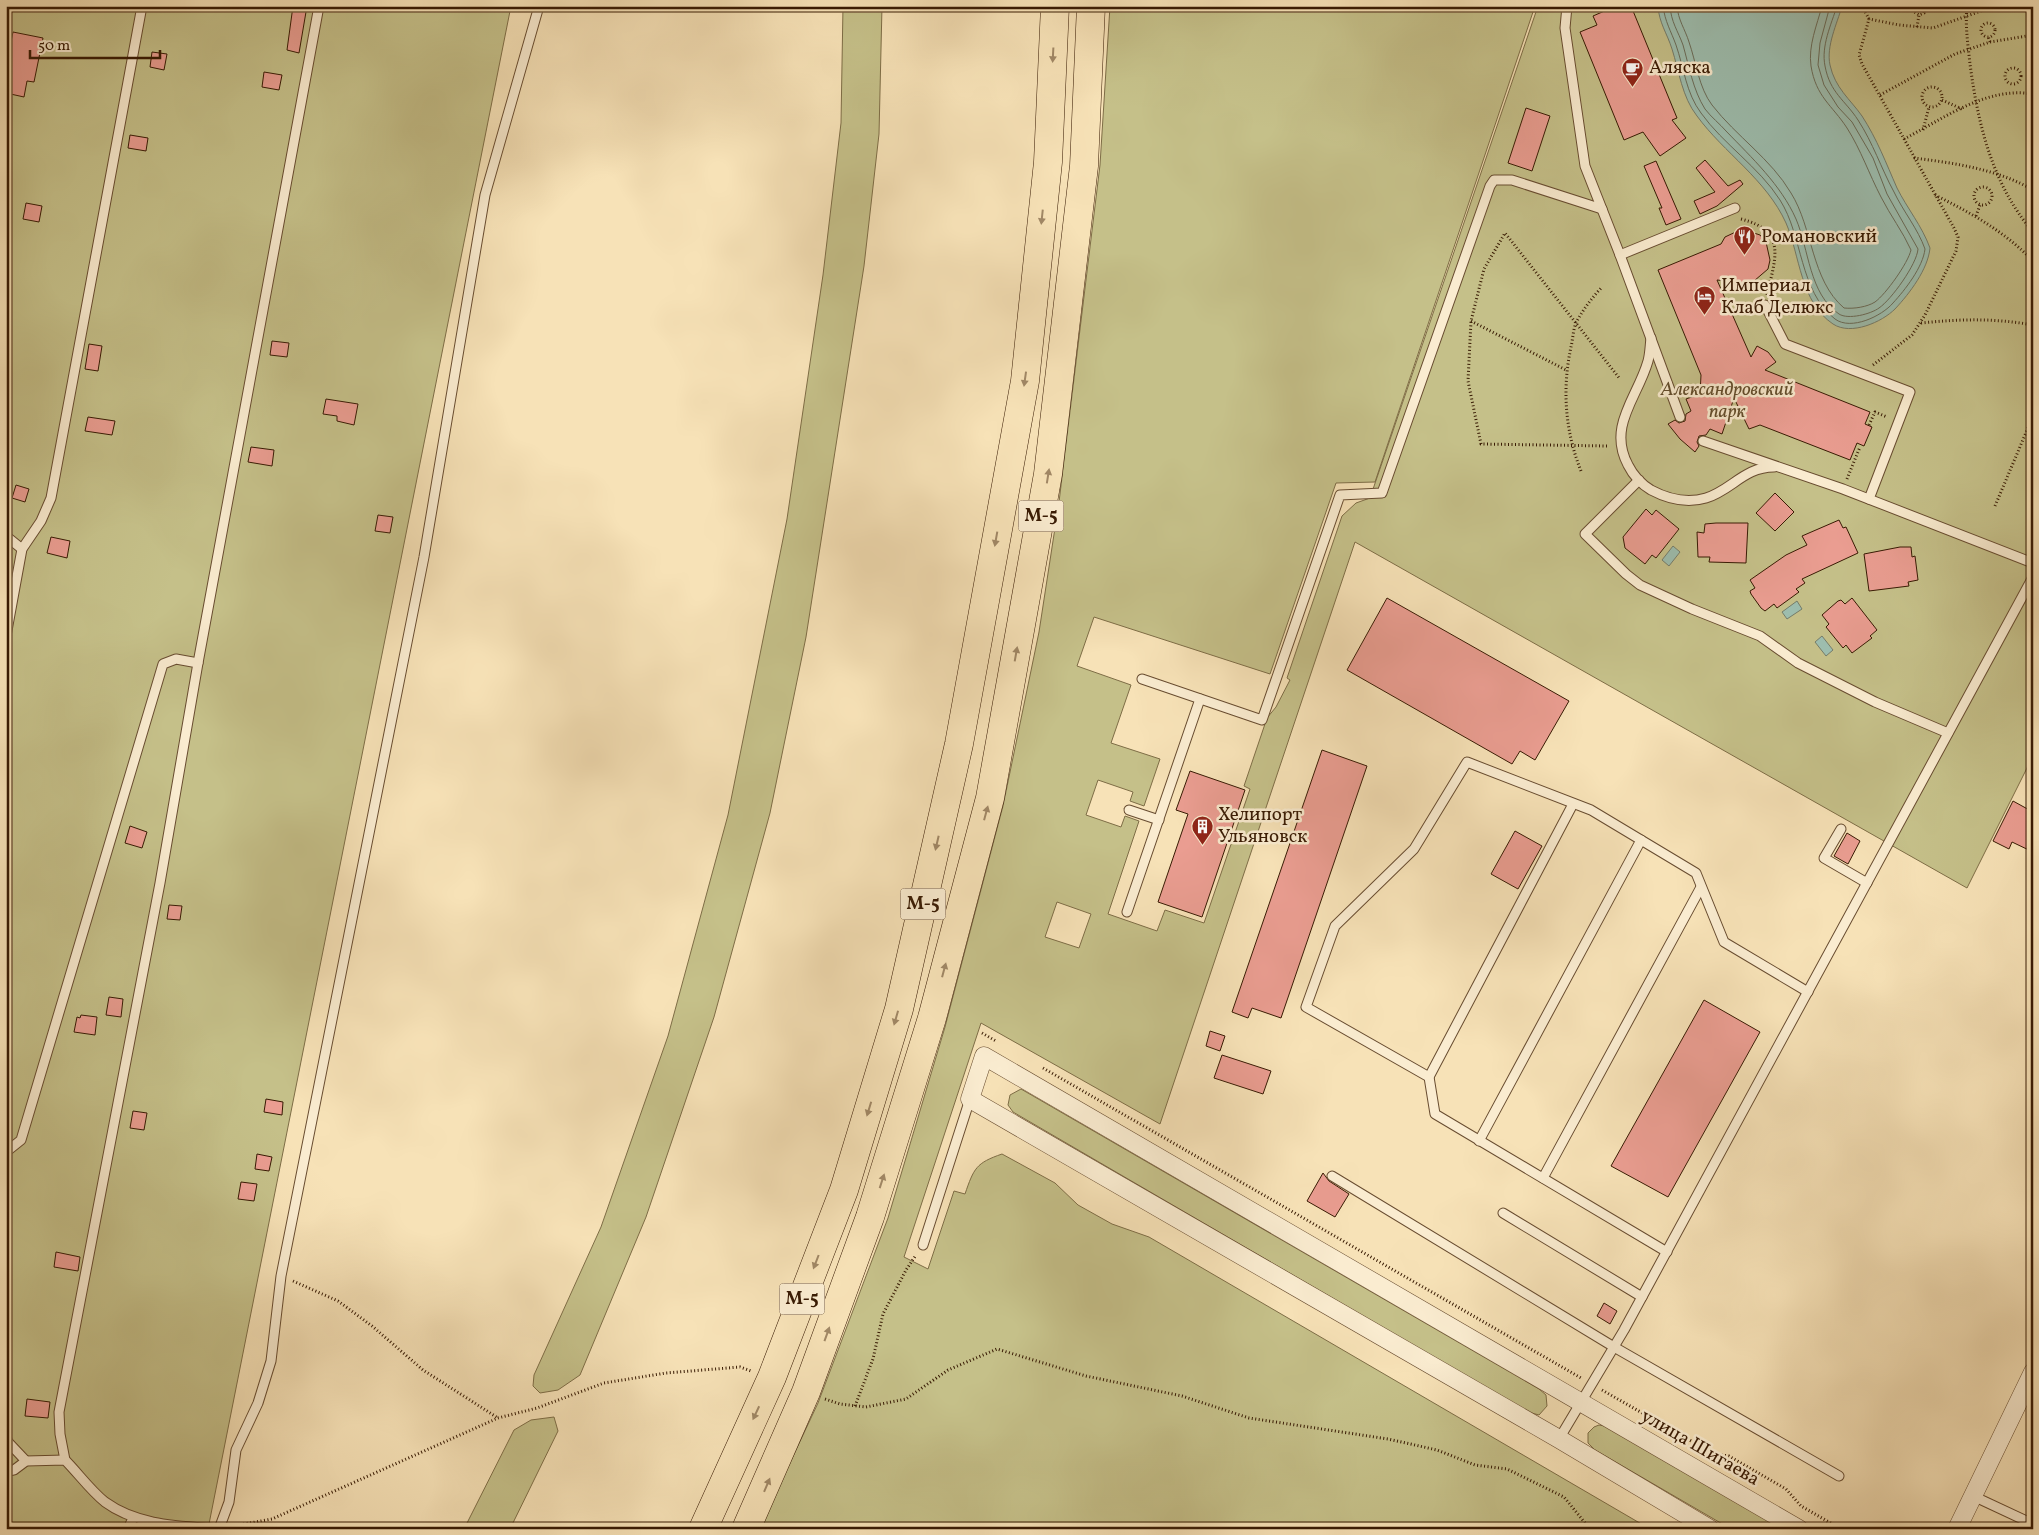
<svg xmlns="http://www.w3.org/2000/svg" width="2039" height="1535" font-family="Vollkorn,serif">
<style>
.green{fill:#c5c089;stroke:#7e6d46;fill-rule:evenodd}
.water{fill:#9dbeaf;stroke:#757c6a}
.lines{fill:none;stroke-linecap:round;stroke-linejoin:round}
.shore{stroke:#6a6c59;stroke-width:1}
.building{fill:#ea9d91;stroke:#381a03}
.lane-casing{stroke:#684c30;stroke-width:11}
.street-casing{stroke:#684c30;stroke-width:19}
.highway-casing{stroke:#381a03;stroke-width:29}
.path{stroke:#381a03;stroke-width:3;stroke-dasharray:1 2.5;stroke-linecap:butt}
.lane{stroke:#faecd0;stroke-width:9}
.street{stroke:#faecd0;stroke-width:18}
.highway{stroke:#f7e2b7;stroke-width:28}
.oneway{fill:#a18866}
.labels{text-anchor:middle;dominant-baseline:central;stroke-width:5;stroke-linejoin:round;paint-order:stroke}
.shield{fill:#faecd0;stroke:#725940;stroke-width:1}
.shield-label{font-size:18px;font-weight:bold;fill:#381a03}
.poi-label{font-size:19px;fill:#381a03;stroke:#faecd0;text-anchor:start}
.park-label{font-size:19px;font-style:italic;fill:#624c2b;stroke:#faecd0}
.street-label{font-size:19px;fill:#381a03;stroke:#faecd0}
</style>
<rect width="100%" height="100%" fill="#f7e2b7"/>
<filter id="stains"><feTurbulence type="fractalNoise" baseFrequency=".004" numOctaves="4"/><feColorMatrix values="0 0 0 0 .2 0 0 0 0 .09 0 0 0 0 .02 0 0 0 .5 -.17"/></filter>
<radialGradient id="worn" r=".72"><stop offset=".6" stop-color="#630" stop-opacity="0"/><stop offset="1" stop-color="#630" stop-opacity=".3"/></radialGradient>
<g class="green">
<polygon points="6,6 511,6 208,1529 6,1529"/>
<polygon points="843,6 882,6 879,134 864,266 806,637 770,813 714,1017 646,1217 580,1375 558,1390 540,1393 533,1386 534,1375 601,1227 668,1036 728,815 787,519 823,275 841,123"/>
<path d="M1110,6H1535L1375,482L1336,483L1270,674L1094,617L1077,666L1131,685L1111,743L1160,759L1144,806L1130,801L1133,792L1098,780L1086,815L1121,827L1125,816L1139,821L1108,914L1157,931L1165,910L1204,923L1250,789L1244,786L1267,718L1276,707L1290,680L1287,678L1342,516L1356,503L1370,498L1538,6H2033V756L1967,888L1355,542L1160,1124L981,1023L904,1257L928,1269L954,1191L965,1194C974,1168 976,1163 1002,1154L1055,1183L1078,1205L1112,1224L1149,1237L1650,1529H759L818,1403L888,1218L945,1027L1003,806L1039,632L1059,502L1100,165ZM1057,902L1091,914L1079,948L1045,937Z"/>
<polygon points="1021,1089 1539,1389 1546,1395 1547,1406 1539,1415 1528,1412 1013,1112 1008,1105 1010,1095"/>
<polygon points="554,1417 558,1431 510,1529 464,1529 514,1430 531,1420"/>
<polygon points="1599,1425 1605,1426 1783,1529 1731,1529 1595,1450 1588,1443 1588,1433 1594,1427"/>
</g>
<g class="water">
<path d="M1658,6H1842C1837,24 1826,46 1830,65C1835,88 1850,99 1862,116C1877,139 1886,163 1897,188C1907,208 1922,226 1930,248C1928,269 1910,293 1895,309C1882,322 1851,336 1833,324C1800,302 1800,255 1786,223C1766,179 1724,153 1697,116C1682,97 1679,71 1672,49C1667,33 1659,23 1658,6Z"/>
<polygon points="1673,546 1680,552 1669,566 1662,560"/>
<polygon points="1797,601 1802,609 1787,619 1782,612"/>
<polygon points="1822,636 1833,650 1826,656 1815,642"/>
</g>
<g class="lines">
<g class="shore">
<path d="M1663,6C1665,22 1671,31 1676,45C1684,68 1686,93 1701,113C1723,144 1759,167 1780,200C1803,236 1799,291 1835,319C1851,331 1882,316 1893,303C1905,290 1923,267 1925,249C1918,229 1903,211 1894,192C1881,168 1873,143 1858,120C1845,100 1830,93 1825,66C1821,46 1831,25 1837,6"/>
<path d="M1670,6C1671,22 1678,31 1683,45C1689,66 1693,90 1705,109C1711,117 1720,124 1726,131C1752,158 1781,185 1796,219C1809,249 1809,294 1839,314C1848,320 1871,314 1879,308C1891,300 1917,264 1918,249L1887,194L1873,158L1852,122L1838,107L1824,85L1818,65L1820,43L1830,6"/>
<path d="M1677,6C1678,20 1685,29 1689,42C1696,62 1699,88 1712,105C1736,136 1771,159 1791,193C1813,228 1811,280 1844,308C1854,309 1867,307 1875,302C1886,294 1908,263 1911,250C1903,232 1890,215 1881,197C1869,174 1861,150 1847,128C1832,105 1816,97 1811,66C1808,46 1817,25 1822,6"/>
</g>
</g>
<g class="building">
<polygon points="293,6 307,6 299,53 287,50"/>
<polygon points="1616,6 1631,6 1677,118 1672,120 1686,138 1660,156 1643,132 1624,140 1580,32 1597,25 1593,16"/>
<polygon points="13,32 43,38 34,82 27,81 24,97 6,93 6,66"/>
<polygon points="152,52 167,54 164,70 150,67"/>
<polygon points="264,72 282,75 279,90 262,87"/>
<polygon points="1526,108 1550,116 1532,171 1508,163"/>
<polygon points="130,135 148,138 146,151 128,148"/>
<polygon points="1705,160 1728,186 1740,180 1743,184 1717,206 1700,214 1694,201 1715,192 1696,168"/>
<polygon points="1656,161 1681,219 1666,225 1659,208 1662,208 1644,166"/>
<polygon points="26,203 42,206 39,222 23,219"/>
<polygon points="1742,229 1760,235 1766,242 1770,260 1768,269 1754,281 1745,283 1717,280 1751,357 1757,346 1768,352 1776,362 1765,370 1870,412 1865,424 1872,427 1864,446 1857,443 1850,460 1760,425 1749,429 1734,398 1722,434 1710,429 1706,435 1699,436 1697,442 1699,446 1695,452 1680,439 1668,424 1675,420 1679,423 1685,421 1686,414 1691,411 1686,399 1700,394 1701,375 1658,270 1721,244 1725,237"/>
<polygon points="272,341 289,343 287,357 270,355"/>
<polygon points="89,344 102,346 98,371 85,369"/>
<polygon points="326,399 358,404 354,425 337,421 337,416 323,414"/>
<polygon points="88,417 115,421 112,435 85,431"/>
<polygon points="251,447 274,450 272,466 248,462"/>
<polygon points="16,485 29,489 25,502 12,498"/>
<polygon points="1775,493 1794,512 1775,531 1756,513"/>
<polygon points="1646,509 1652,515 1656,510 1679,529 1656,558 1652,555 1645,564 1625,548 1623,537"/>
<polygon points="378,515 393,517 390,533 375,531"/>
<polygon points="1839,520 1843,528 1846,527 1858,553 1802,579 1805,583 1796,589 1799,592 1777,608 1774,604 1765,611 1761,608 1751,594 1750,591 1755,588 1750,580 1786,555 1807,545 1802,536"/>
<polygon points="1716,523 1748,523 1746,563 1709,562 1710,557 1698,557 1697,532 1704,533 1705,524"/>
<polygon points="51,537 70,541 67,558 47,553"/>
<polygon points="1900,547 1911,547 1912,557 1915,556 1918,580 1908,582 1909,586 1869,591 1864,554"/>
<polygon points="1387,598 1569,701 1535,760 1520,751 1512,764 1347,670"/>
<polygon points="1852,598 1877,630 1870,636 1872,638 1852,653 1846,645 1843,648 1826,627 1829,624 1822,615 1838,601 1841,600 1845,604"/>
<polygon points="1322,750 1367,766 1281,1018 1252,1008 1248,1018 1232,1012"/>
<polygon points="1190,771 1245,790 1202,917 1158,902 1188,814 1176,810"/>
<polygon points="2013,801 2033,812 2033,852 2012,842 2009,849 1993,841"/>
<polygon points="130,826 147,832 142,848 125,843"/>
<polygon points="1515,831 1542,846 1518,889 1491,874"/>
<polygon points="1847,833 1860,841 1848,864 1834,856"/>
<polygon points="169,905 182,906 180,920 167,919"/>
<polygon points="109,997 123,999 121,1017 106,1015"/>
<polygon points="1704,1000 1760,1032 1668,1197 1611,1166"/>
<polygon points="81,1015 97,1017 95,1035 74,1032 77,1017 80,1018"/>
<polygon points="1210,1031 1225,1036 1220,1051 1206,1046"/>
<polygon points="1222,1055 1271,1071 1263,1094 1214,1078"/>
<polygon points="266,1099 283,1102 282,1115 264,1112"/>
<polygon points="133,1111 147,1113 144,1130 130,1128"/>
<polygon points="257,1154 272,1157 269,1171 255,1169"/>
<polygon points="1323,1173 1329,1181 1349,1194 1335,1217 1307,1201"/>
<polygon points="241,1182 257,1184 254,1201 238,1199"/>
<polygon points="56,1252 80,1257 78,1271 54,1267"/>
<polygon points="1604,1303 1617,1311 1610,1324 1597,1316"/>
<polygon points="27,1399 50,1402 48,1418 25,1416"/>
</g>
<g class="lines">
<defs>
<g id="lane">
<polyline points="1567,6 1565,28 1585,166 1620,255 1680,417"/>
<polyline points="1620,255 1735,208"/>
<polyline points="1765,305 1785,344 1910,392 1869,499"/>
<path d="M1651,338C1650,346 1650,354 1648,361C1638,397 1607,426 1628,465C1633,475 1641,484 1651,490C1668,499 1686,504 1706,498C1732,490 1744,467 1774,467"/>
<polyline points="1703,441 1843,489 2033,563"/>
<polyline points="1639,480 1585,534 1626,574 1640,585 1692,609 1760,636 1798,663 1875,702 1948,733"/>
<polyline points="6,536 22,549"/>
<polyline points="6,636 22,549 41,521 51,498 142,6"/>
<polyline points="1142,679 1262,720 1340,495 1382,493 1490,186 1494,180 1512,180 1602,209"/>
<polyline points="1129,810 1159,820"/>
<polyline points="1841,829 1824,858 1867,883"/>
<polyline points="1127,912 1200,699"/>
<polyline points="1429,1077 1573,804"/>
<polyline points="1479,1141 1641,840"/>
<polyline points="6,1152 21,1140 163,664 176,659 198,663"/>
<polyline points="1332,1176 1614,1347 1839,1476"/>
<polyline points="1543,1178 1701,887"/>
<polyline points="1503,1213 1642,1297"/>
<polyline points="923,1245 970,1099"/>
<polyline points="1667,1252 1435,1114 1429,1077 1306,1007 1335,926 1414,849 1467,762 1591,810 1696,873 1724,942 1808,992"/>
<polyline points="6,1437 8,1442 26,1461"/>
<polyline points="1559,1439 1624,1330 2033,577"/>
<polyline points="65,1460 60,1434 59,1412 160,883 198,663 319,6"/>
<path d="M6,1472L14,1470L26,1461L65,1460C78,1473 90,1490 105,1502C138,1526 180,1526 219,1529L229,1502L236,1450L258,1403L271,1361L281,1276L424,557L485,195L539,6"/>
<polyline points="1973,1496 2033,1524"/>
<polyline points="128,1529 133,1518"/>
</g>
<g id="street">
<polyline points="1710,1529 1559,1439 970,1099 984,1056 1799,1529"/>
<polyline points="1957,1529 2033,1372"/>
</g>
<g id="highway">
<polyline points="703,1529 772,1377 844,1190 899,1009 959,744 1025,381 1048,162 1055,6"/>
<polyline points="746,1529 806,1392 870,1217 932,1018 990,798 1048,474 1084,166 1091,6"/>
</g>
</defs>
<use href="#lane" class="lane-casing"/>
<use href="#street" class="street-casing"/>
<use href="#highway" class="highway-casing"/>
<g class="path">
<polyline points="1862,6 1869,19"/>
<polyline points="1913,6 1913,11 1919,15 1924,13 1925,6"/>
<path d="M1967,6C1965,26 1968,45 1970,64C1978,124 1992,184 2033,232"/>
<circle cx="1988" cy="30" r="7"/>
<polyline points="1917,27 1919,15"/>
<polyline points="1990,42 2033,35"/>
<circle cx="2013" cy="76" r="8"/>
<circle cx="1932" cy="97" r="10"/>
<polyline points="1880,95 1955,54 1990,42 1988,36"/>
<polyline points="1942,100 1962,109"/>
<polyline points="1923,130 1929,107"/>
<path d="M1904,139C1943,119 1987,86 2033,94"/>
<path d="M1914,158C1954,163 1997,169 2033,190"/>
<circle cx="1983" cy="196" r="9"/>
<path d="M1935,195C1971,213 2004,231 2033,261"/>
<polyline points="1976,216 1980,205"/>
<path d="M1741,219C1788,231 1775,259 1767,295"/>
<polyline points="1471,321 1566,370"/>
<path d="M1921,323C1960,319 1994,318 2033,325"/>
<polyline points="1873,365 1912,335 1925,315 1956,251 1958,237 1954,228 1862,64 1859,55 1869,19 1899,25 1933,28 1995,6"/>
<polyline points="1869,425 1875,412 1887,417"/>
<polyline points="1607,446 1481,444 1468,381 1471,321 1484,269 1505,233 1620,379"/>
<path d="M1581,471C1565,431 1562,389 1571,347C1573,339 1573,328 1577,321C1584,308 1592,298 1602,287"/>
<polyline points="1847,479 1860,447"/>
<polyline points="1995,506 2033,416"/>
<polyline points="982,1033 996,1041"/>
<polyline points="1043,1068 1581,1378"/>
<polyline points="293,1281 338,1301 372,1326 423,1370 498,1418"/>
<polyline points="1602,1390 1714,1454 1729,1456 1786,1489 1801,1506 1841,1529"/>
<polyline points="825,1399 840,1404 866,1407 906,1399 948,1370 997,1349 1086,1376 1182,1396 1249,1418 1388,1439 1437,1450 1475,1465 1507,1469 1564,1497 1590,1529"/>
<polyline points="855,1406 873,1359 883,1314 906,1270 916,1255"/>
<polyline points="233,1526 272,1519 498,1418 537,1408 604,1383 666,1373 740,1367 751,1371"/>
</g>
<use href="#lane" class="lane"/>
<use href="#street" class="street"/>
<use href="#highway" class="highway"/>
</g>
<defs><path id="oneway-solid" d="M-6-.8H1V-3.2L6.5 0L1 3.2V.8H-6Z" transform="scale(1.25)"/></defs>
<g class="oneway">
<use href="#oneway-solid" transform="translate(1053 55) rotate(93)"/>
<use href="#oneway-solid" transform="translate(1042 217) rotate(96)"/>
<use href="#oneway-solid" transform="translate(1025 379) rotate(98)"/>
<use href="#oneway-solid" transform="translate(1048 476) rotate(-81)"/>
<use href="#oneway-solid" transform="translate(996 539) rotate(100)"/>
<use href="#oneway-solid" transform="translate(1016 654) rotate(-80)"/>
<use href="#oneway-solid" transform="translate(986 813) rotate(-75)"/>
<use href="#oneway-solid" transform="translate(937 843) rotate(103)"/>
<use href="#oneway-solid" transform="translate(944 970) rotate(-75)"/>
<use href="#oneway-solid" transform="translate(896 1018) rotate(106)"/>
<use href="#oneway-solid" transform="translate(869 1109) rotate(107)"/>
<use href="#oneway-solid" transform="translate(882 1181) rotate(-72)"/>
<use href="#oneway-solid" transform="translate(816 1262) rotate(111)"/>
<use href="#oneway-solid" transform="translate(827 1334) rotate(-70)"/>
<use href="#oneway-solid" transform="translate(756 1413) rotate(115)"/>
<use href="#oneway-solid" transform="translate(767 1485) rotate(-67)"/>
</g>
<defs>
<symbol id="cafe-pin" viewBox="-11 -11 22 30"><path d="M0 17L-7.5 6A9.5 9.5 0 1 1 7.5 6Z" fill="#8f2418" stroke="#faecd0"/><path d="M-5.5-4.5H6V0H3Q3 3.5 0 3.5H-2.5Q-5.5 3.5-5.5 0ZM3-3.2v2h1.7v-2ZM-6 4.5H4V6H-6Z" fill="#fff"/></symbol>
<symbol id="restaurant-pin" viewBox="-11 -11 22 30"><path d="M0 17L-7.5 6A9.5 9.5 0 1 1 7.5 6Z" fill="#8f2418" stroke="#faecd0"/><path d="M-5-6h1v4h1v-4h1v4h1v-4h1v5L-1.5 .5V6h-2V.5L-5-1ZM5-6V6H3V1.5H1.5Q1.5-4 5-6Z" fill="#fff"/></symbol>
<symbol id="hotel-pin" viewBox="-11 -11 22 30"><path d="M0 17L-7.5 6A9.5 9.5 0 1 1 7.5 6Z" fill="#8f2418" stroke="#faecd0"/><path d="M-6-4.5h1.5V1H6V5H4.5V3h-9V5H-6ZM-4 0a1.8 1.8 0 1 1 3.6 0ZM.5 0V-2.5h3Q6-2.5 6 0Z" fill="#fff"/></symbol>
<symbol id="building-pin" viewBox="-11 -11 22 30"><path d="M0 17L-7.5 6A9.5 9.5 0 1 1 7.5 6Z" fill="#8f2418" stroke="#faecd0"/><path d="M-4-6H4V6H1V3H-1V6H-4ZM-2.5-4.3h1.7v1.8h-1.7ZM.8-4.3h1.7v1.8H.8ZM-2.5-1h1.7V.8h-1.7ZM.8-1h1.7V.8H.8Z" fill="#fff"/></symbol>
</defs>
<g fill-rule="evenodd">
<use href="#cafe-pin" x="1620" y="56" width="25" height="34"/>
<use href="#restaurant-pin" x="1732" y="224" width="25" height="34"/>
<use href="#hotel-pin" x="1692" y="284" width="25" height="34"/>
<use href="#building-pin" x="1190" y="814" width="25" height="34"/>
</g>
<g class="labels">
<g class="shield">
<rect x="1018.5" y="500.5" width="45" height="31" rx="4"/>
<rect x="900.5" y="888.5" width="45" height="31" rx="4"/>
<rect x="779.5" y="1283.5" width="45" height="31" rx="4"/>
</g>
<g class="shield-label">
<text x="1041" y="516">М-5</text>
<text x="923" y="904">М-5</text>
<text x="802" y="1299">М-5</text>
</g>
<g class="poi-label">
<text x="1649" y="68">Аляска</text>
<text x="1761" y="237">Романовский</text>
<text x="1721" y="286">Империал<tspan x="1721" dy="22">Клаб Делюкс</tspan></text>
<text x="1218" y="815">Хелипорт<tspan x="1218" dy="22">Ульяновск</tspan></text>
</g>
<g class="park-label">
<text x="1727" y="390">Александровский<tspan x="1727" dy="22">парк</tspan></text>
</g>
<g class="street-label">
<text transform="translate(1700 1448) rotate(30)">улица Шигаева</text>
</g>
</g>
<rect width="2039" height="1535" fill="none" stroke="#f7e2b7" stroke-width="25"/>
<rect x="8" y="8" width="2024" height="1520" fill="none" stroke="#381a03" stroke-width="2.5"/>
<rect x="12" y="12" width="2014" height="1510" fill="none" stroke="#381a03"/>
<path d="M30 50v8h130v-8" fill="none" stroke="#381a03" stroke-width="2.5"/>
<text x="38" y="50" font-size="15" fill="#381a03" stroke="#faecd0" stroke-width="4" paint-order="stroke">50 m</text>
<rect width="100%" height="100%" filter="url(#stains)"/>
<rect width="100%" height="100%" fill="url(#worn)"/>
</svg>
